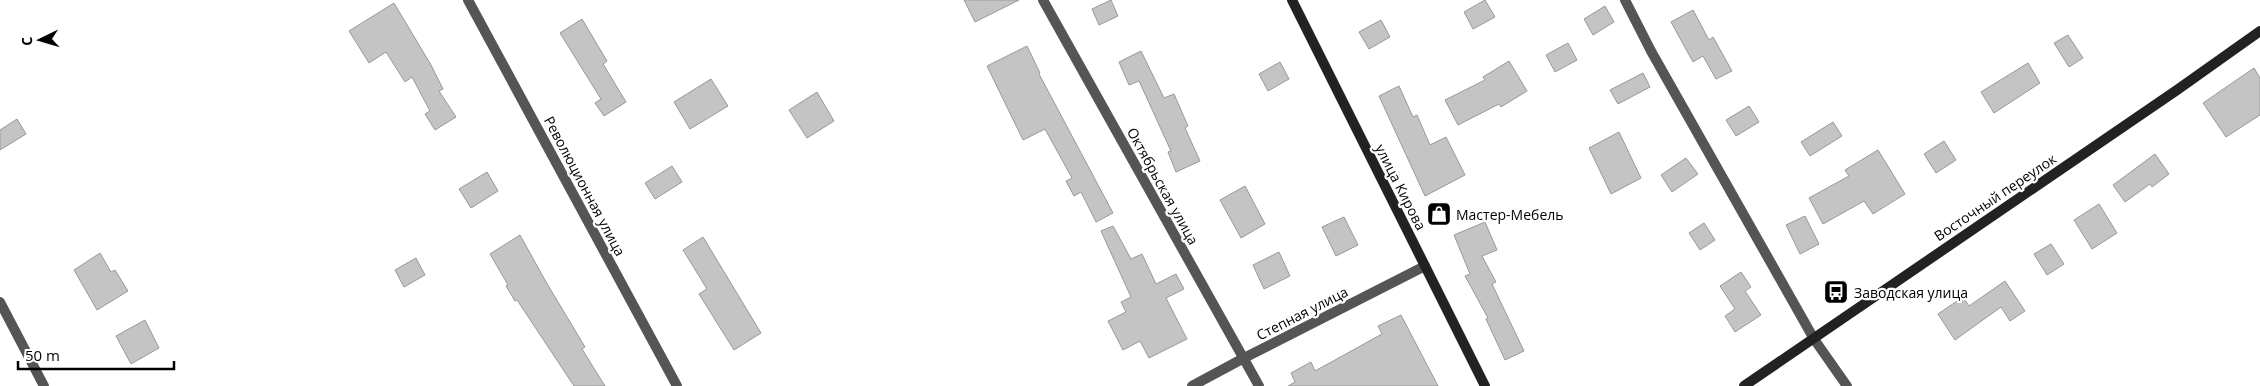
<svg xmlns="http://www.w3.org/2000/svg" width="2260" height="386" font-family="'Open Sans',sans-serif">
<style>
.building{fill:#c4c4c4;stroke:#999}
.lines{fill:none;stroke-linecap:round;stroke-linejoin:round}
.street{stroke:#555;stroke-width:10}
.secondary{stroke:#222;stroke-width:10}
.labels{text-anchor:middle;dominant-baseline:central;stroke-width:4.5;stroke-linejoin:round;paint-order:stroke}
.street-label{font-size:14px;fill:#000;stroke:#fff}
.poi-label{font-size:14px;fill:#000;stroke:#fff;text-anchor:start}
</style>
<rect width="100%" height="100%" fill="#fff"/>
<g class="building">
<polygon points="964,0 1019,0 975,22"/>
<polygon points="1111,0 1118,16 1099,25 1092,9"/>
<polygon points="1485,0 1495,17 1473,29 1464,12"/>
<polygon points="394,3 431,65 443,89 439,91 456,117 435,130 425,114 430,111 412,77 405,82 386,52 369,63 349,31"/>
<polygon points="1605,6 1614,22 1593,35 1584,19"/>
<polygon points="1693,10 1709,40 1713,37 1732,71 1716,79 1703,56 1693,62 1671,22"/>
<polygon points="582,19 607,61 603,64 626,102 604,116 595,103 601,99 560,33"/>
<polygon points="1381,20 1390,37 1369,49 1359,32"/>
<polygon points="2068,35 2083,58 2069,67 2054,43"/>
<polygon points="1568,43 1577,60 1555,72 1546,55"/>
<polygon points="1027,46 1040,73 1039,74 1113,213 1096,222 1081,192 1074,196 1066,181 1072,178 1045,129 1023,140 987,66"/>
<polygon points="1141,51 1164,98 1174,94 1188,126 1185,128 1200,161 1176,172 1168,152 1171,151 1139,81 1129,85 1119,62"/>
<polygon points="1509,61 1527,91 1501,107 1499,104 1458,125 1445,100 1485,80 1483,77"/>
<polygon points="1280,62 1289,79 1268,91 1259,74"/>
<polygon points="2028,63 2040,83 1994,113 1981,92"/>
<polygon points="2254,68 2260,78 2260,115 2226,137 2203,103"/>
<polygon points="1643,73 1650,87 1618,104 1610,90"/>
<polygon points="711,79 728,106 690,129 674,102"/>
<polygon points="1399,86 1413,117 1417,115 1430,145 1446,137 1465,175 1425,196 1379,96"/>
<polygon points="817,92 834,121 807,138 789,110"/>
<polygon points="1749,106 1759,122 1736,136 1726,120"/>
<polygon points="17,119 26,134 0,150 0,130"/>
<polygon points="1833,122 1842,136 1810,156 1801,142"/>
<polygon points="1619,132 1641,178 1611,194 1589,148"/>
<polygon points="1944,141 1956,160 1936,173 1924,154"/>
<polygon points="1878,150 1905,194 1873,214 1864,201 1823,224 1809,198 1849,176 1845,170"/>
<polygon points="2155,154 2169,174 2152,187 2150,184 2125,202 2113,185"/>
<polygon points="1686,158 1698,174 1672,192 1661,175"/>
<polygon points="672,166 682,182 655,199 645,183"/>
<polygon points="487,172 498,191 471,208 459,189"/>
<polygon points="1245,186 1265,224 1241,238 1220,200"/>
<polygon points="1443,202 1450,218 1435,225 1428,209"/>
<polygon points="2099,204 2117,233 2092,249 2074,220"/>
<polygon points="1805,216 1819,244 1800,254 1786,225"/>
<polygon points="1344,217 1358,245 1336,256 1322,227"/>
<polygon points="1485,222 1497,250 1482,256 1496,282 1492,284 1524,351 1505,360 1486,319 1488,318 1465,276 1470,274 1454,235"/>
<polygon points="1704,223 1715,240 1700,250 1689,233"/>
<polygon points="1113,226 1131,259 1142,254 1156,284 1176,274 1184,289 1166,298 1187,339 1149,358 1140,341 1123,350 1108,321 1126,312 1121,302 1131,297 1101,231"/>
<polygon points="520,235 546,282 585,347 582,349 605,386 574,386 517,300 515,301 506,286 508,285 490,254"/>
<polygon points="703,237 761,333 734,350 699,294 707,289 683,250"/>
<polygon points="2051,244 2064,264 2047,275 2034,254"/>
<polygon points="1279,252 1290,276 1264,289 1253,265"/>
<polygon points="100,253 111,272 115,270 128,291 97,310 74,270"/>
<polygon points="416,258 425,275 404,287 395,270"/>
<polygon points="1741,272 1751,287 1745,291 1761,315 1735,332 1725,316 1735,309 1720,286"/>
<polygon points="2005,281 2025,311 2010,321 2001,307 1955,340 1938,314 1963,297 1969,306"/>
<polygon points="1401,315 1438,386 1288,386 1295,382 1291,373 1311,362 1315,371 1382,334 1378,326"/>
<polygon points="145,320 159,348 131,364 116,336"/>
</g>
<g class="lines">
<g class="street">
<polyline points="468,0 677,386"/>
<polyline points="1043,0 1259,386"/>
<polyline points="1625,0 1651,51 1814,339 1847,386"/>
<polyline points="0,302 44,386"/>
<polyline points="1192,386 1244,358 1425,266"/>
</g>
<g class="secondary">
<polyline points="1292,0 1485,386"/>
<polyline points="1744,386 2177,90 2260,31"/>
</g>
</g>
<defs>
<symbol id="shop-square" viewBox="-11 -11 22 22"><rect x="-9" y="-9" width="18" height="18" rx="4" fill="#000" stroke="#fff"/><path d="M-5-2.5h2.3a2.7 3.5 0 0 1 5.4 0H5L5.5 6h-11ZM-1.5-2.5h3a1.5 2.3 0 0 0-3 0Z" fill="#fff"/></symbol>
<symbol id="bus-square" viewBox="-11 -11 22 22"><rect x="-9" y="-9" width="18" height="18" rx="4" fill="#000" stroke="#fff"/><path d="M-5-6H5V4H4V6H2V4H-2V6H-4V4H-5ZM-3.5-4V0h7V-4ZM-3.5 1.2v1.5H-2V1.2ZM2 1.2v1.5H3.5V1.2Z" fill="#fff"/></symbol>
</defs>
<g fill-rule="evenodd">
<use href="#shop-square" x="1425" y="200" width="28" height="28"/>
<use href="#bus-square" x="1822" y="278" width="28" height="28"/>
</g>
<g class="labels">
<g class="street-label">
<text transform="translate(585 186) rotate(62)">Революционная улица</text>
<text transform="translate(1163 186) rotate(61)">Октябрьская улица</text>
<text transform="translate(1401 187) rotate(63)">улица Кирова</text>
<text transform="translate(1995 197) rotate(-34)">Восточный переулок</text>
<text transform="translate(1302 313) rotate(-27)">Степная улица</text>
</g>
<g class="poi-label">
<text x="1456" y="214">Мастер-Мебель</text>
<text x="1854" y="292">Заводская улица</text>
</g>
</g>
<g transform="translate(40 40) rotate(265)" stroke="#ffffff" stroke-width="4" paint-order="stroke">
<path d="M0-4L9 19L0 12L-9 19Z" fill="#000000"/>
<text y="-8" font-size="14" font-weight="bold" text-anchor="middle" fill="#000000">С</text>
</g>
<path d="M18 361v8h156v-8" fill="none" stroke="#000000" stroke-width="2.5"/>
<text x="25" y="361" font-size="15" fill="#000000" stroke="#ffffff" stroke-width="4" paint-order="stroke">50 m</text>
</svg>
